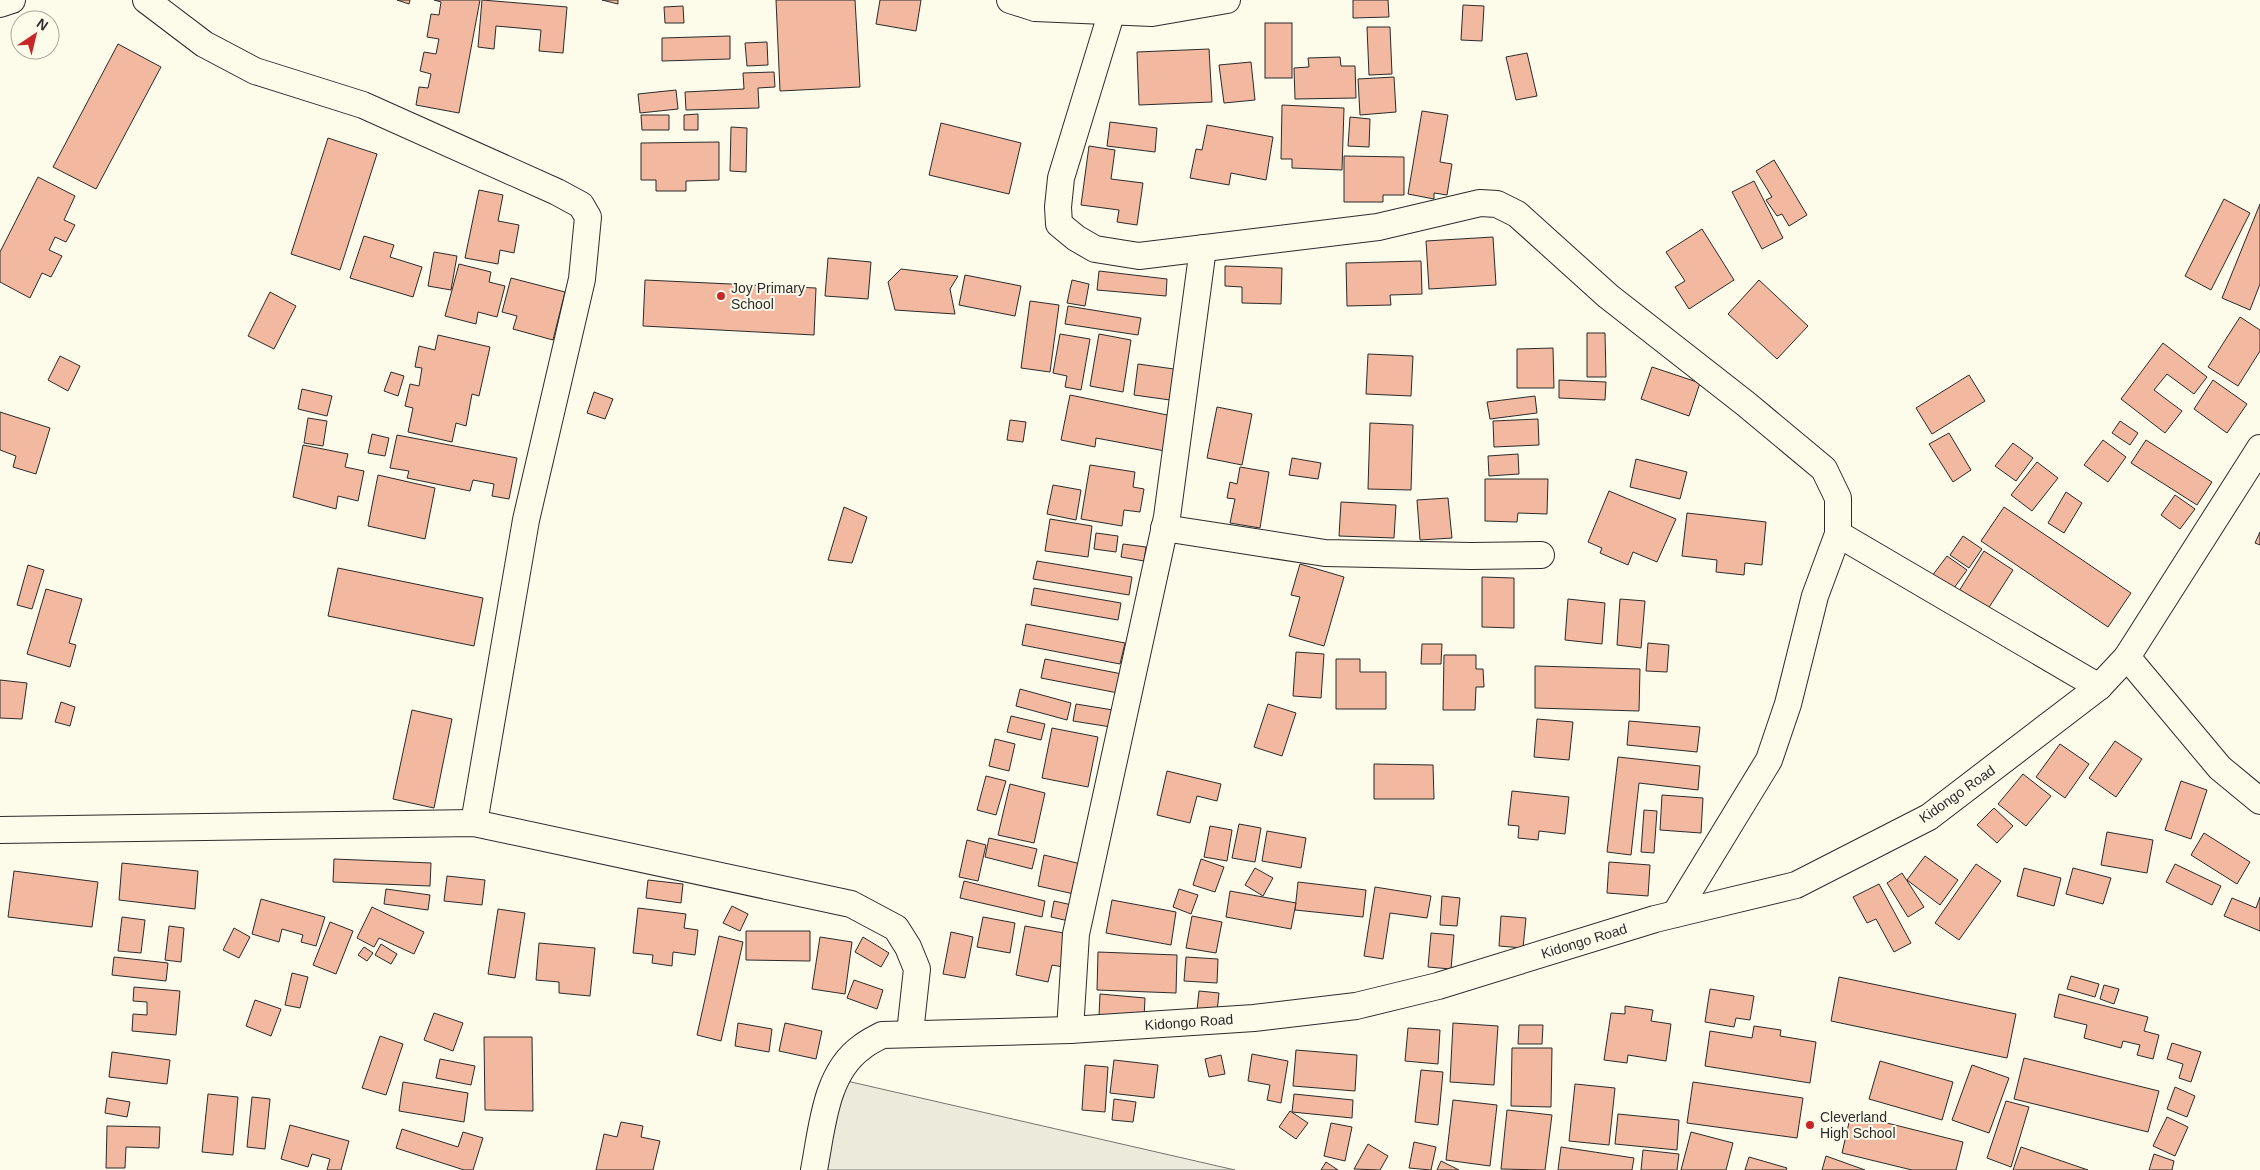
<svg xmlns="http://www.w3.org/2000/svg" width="2260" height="1170" font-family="Arial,sans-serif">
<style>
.green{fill:#ecebdb;stroke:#74746e}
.building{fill:#f2b8a0;stroke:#2b2b2b}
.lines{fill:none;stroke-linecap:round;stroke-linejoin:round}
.minor-casing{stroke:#2b2b2b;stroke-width:28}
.minor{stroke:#fdfbea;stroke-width:26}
.poi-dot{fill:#c62828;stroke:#fdfbea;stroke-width:2}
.labels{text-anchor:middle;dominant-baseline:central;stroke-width:4;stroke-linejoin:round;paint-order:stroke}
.poi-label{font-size:14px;fill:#2b2b2b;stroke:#fdfbea;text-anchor:start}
.street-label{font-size:14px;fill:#2b2b2b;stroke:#fdfbea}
</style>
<rect width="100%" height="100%" fill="#fdfbea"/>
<polygon class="green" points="838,1079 1235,1170 822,1170"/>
<g class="building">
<polygon points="397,0 410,0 409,4"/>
<polygon points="434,0 480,0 459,113 416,105 419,87 428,88 431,74 420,71 424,52 436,54 439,39 427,37 431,14 439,15 441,2"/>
<polygon points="482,0 567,7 563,53 539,51 541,30 496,26 494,49 478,47"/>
<polygon points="602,0 618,0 618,4"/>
<polygon points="776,0 855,0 860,87 780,91"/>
<polygon points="880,0 921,0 916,31 876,24"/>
<polygon points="1353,0 1388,0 1389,17 1353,18"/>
<polygon points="1463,5 1484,6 1482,41 1461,40"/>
<polygon points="683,6 684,23 665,23 664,7"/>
<rect x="1265" y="23" width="27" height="55"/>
<polygon points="1367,27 1390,27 1392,74 1369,75"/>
<polygon points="730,36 730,59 662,61 662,38"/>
<polygon points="767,42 768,65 747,66 745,43"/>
<polygon points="118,44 161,67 96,189 53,167"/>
<polygon points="1209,49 1212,102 1139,105 1137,52"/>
<polygon points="1527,53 1537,96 1516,100 1506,57"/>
<polygon points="1340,57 1341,66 1355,66 1356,98 1295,99 1294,68 1309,67 1308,58"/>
<polygon points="1251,62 1255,100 1224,103 1219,65"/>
<polygon points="774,72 775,87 758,88 759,108 686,110 685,92 744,89 743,73"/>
<polygon points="1394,77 1396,112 1360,115 1358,79"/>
<polygon points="676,90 678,109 640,113 638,94"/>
<polygon points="1282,105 1344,108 1342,170 1292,168 1292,159 1281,159"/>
<polygon points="1422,111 1448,115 1440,162 1452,164 1447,195 1434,193 1434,199 1408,194"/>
<polygon points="698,114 698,130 684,130 684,115"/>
<polygon points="641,115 669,115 669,130 642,130"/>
<polygon points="1350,117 1370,119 1369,147 1348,146"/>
<polygon points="1110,122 1157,128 1155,152 1107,146"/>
<polygon points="941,123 1021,143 1009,194 929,175"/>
<polygon points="1207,125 1273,137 1266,180 1231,173 1229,185 1190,178 1196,149 1202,150"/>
<polygon points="731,127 747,128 746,172 730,171"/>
<polygon points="328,138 377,154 340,270 291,254"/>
<polygon points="719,142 719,180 686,181 686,191 656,191 656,180 641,180 641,143"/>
<polygon points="1089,146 1115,150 1111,179 1143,183 1137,225 1117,222 1119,210 1081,205"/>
<polygon points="1344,156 1404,157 1404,195 1383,195 1383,202 1344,202"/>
<polygon points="1774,160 1807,215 1789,226 1782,214 1777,216 1766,200 1772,197 1756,171"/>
<polygon points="38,177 75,196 64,220 75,225 66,242 55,237 49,250 62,256 51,277 42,273 30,298 0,282 0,252"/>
<polygon points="1754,181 1783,238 1762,249 1732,192"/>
<polygon points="479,190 503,195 498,221 519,225 514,253 500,250 498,264 465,258"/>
<polygon points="2224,199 2250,213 2211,290 2185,276"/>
<polygon points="2260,204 2260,284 2250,310 2222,298"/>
<polygon points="1702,229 1734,280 1689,309 1675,287 1685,281 1666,252"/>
<polygon points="364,236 394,245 390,257 422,267 413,297 350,278"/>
<polygon points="1493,237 1496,285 1429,289 1426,241"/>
<polygon points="434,252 457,256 451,290 428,286"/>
<polygon points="828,258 871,262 868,299 825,296"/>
<polygon points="1421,261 1422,294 1390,295 1391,305 1347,306 1346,263"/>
<polygon points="459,264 491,272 489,282 505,286 497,317 478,312 476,324 445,316"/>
<polygon points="1225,266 1282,268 1281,304 1242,303 1242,287 1225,286"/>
<polygon points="901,269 958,276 950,289 955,314 895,310 888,282"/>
<polygon points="1099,271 1167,279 1166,296 1097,290"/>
<polygon points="965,275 1021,286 1015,316 959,305"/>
<polygon points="511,278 565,292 553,340 513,329 517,316 502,312"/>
<polygon points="645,280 816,288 814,335 643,326"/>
<polygon points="1072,280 1089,284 1085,306 1067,303"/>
<polygon points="1759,280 1808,326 1777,359 1728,314"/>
<polygon points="270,292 296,306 274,349 248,336"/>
<polygon points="1030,301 1059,305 1050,372 1021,368"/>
<polygon points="1068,306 1141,318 1138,335 1065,324"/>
<polygon points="2240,317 2260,330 2260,351 2238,386 2208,367"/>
<polygon points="1587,333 1605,333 1606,377 1587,377"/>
<polygon points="1060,334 1090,339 1081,390 1065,387 1067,376 1053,373"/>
<polygon points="1099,334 1131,340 1123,392 1090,386"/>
<polygon points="438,335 490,347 479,396 472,394 466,426 456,423 452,442 408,432 413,408 405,406 410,384 419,386 422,368 415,367 419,346 435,350"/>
<polygon points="2163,343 2207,377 2194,394 2167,374 2154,390 2182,411 2165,433 2121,399"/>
<polygon points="1553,348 1554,388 1517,388 1517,349"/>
<polygon points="1368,354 1413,356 1411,396 1366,394"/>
<polygon points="60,356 80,366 68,391 48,380"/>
<polygon points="1138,364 1174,369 1170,400 1134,395"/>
<polygon points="1652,367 1700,383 1689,416 1641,399"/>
<polygon points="391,372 404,376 398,396 384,391"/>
<polygon points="1969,375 1985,401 1932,434 1916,408"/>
<polygon points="1559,380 1606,382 1605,400 1559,398"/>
<polygon points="2213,380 2247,404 2227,433 2194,409"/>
<polygon points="302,389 332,396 327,416 298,409"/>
<polygon points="594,392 613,399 605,419 587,413"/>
<polygon points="1070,395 1172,416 1165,451 1096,438 1095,447 1061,440"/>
<polygon points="1535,396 1537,413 1490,419 1487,402"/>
<polygon points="1217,407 1252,414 1242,465 1207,458"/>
<polygon points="0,412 50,428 36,474 13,467 16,456 0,450"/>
<polygon points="308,418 327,421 323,446 304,443"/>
<polygon points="1538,419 1539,445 1494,447 1493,421"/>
<polygon points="1010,420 1026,422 1023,442 1007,440"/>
<polygon points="2120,421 2138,433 2130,445 2112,433"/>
<polygon points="1370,423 1413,425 1411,490 1368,489"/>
<polygon points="1949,433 1971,470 1953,482 1929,444"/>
<polygon points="372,434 389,438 385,456 368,453"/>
<polygon points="397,435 517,458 509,499 492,496 494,484 473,480 470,491 407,478 409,471 390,468"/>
<polygon points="2103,440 2126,457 2108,482 2084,465"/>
<polygon points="2146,440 2212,482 2197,505 2131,463"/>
<polygon points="2013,443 2033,458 2016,481 1995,466"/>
<polygon points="303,445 348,454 345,467 364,471 358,501 338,496 336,509 293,497"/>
<polygon points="1518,454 1519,474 1489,476 1488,456"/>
<polygon points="1292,458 1321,463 1318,479 1289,475"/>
<polygon points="1636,459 1687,472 1680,499 1630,487"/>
<polygon points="2037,462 2058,478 2032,511 2011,495"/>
<polygon points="1090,465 1135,472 1133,487 1144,489 1140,512 1124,510 1122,526 1081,519"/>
<polygon points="1240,467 1269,472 1260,528 1230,523 1235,499 1227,498 1230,482 1237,484"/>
<polygon points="378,475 435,488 425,539 368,526"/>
<polygon points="1485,479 1548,479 1547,514 1518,513 1517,522 1485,521"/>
<polygon points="1053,485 1081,490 1076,520 1047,514"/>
<polygon points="1609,491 1676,519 1657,562 1633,552 1628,565 1600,553 1602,548 1588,542"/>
<polygon points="2066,492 2082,503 2064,533 2048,523"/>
<polygon points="2175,495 2195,509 2180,529 2161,515"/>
<polygon points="1448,498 1452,538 1420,540 1417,500"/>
<polygon points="1341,502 1396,505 1394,538 1339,536"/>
<polygon points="844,507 867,517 852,563 828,560"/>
<polygon points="2004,507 2131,593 2108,627 1981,541"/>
<polygon points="1687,513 1766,522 1762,565 1745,563 1744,575 1716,572 1717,560 1682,556"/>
<polygon points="1050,519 1092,526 1088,557 1045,551"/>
<polygon points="2260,532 2260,545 2255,543"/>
<polygon points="1096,533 1118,536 1116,552 1094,549"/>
<polygon points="1963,536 1982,549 1969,568 1950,555"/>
<polygon points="1123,544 1146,547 1144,561 1121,557"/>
<polygon points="1984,551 2013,570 1988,609 1959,591"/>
<polygon points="1947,556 1967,570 1949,595 1929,580"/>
<polygon points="1037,561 1132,577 1129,595 1033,579"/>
<polygon points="1300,564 1344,577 1324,646 1289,636 1300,597 1291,595"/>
<polygon points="28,565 44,570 32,609 17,605"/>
<polygon points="338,568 483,598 474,646 328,616"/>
<polygon points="1482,577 1514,578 1514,628 1482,627"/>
<polygon points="1034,588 1121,603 1118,620 1031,605"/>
<polygon points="46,589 82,599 69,643 76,645 70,667 27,654"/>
<polygon points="1568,599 1605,603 1602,644 1565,640"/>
<polygon points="1620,599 1645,601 1641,648 1617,645"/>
<polygon points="1026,624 1125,643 1120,664 1022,645"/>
<polygon points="1648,643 1669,645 1667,672 1646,671"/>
<polygon points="1422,644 1442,644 1441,664 1421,664"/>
<polygon points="1296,652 1324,654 1321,698 1293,696"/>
<polygon points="1444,655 1476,655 1476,669 1483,669 1484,687 1476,687 1475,710 1443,710"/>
<polygon points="1045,659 1122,674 1118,693 1041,678"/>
<polygon points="1336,659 1360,659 1360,672 1386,672 1386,709 1336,709"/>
<polygon points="1535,666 1640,669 1639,711 1535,708"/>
<polygon points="0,680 27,683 22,719 0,718"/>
<polygon points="1020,689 1071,703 1067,720 1016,706"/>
<polygon points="61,702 75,707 70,726 55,722"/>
<polygon points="1076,704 1113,710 1111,727 1073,721"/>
<polygon points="1268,704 1296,713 1282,756 1254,747"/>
<polygon points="412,710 452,719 434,808 393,799"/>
<polygon points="1011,716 1045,724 1041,740 1007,732"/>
<polygon points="1537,719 1573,722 1569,760 1534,757"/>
<polygon points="1629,721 1700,727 1697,752 1627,745"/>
<polygon points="1052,728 1098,737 1088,787 1042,778"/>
<polygon points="995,739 1015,744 1009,771 989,766"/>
<polygon points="2115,741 2142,759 2116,797 2089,778"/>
<polygon points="2060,744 2089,764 2065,798 2036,777"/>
<polygon points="1618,757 1700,766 1698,790 1639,783 1631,855 1607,852"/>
<polygon points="1374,764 1433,765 1434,799 1374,799"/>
<polygon points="1167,771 1221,784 1217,801 1197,796 1190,823 1157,815"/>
<polygon points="2023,774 2051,796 2026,826 1998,804"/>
<polygon points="986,776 1006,781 996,815 977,810"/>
<polygon points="2181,781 2207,790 2191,839 2165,830"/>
<polygon points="1010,784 1045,793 1034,843 998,835"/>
<polygon points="1512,791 1569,797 1565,834 1539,831 1538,840 1518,838 1519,826 1508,825"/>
<polygon points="1662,795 1703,798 1701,833 1660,830"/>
<polygon points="1994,808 2013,826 1997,843 1977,825"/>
<polygon points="1644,810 1657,811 1654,853 1641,852"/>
<polygon points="1239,824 1261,828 1255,862 1232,858"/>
<polygon points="1210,826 1232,830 1227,861 1204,857"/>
<polygon points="1267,831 1306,838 1301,868 1262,861"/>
<polygon points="2107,832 2153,840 2147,873 2101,865"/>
<polygon points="2204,833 2250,862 2237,884 2191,855"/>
<polygon points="989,838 1037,849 1032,869 985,857"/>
<polygon points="967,840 986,845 978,881 959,877"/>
<polygon points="1044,855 1081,864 1074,894 1038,886"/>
<polygon points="1925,856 1958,880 1940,905 1907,880"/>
<polygon points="334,859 431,863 430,886 333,882"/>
<polygon points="1201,859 1224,867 1215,892 1193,885"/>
<polygon points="1609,862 1650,865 1648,896 1607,893"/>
<polygon points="122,863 198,871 195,909 119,900"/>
<polygon points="1976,864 2001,881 1959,940 1935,923"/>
<polygon points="2175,864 2221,886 2212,905 2166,882"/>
<polygon points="1255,868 1273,878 1263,896 1245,885"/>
<polygon points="2024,868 2061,878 2054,906 2017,896"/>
<polygon points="2073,868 2111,878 2103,904 2066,894"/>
<polygon points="14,871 98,882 92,927 8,917"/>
<polygon points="1902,873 1924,907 1908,917 1887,883"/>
<polygon points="447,876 485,880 482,905 444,901"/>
<polygon points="648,880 683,884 681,903 646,898"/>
<polygon points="964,881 1045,901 1042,917 960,898"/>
<polygon points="1298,882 1366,890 1363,917 1295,910"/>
<polygon points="1879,884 1911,943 1894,952 1876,919 1867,923 1853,897"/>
<polygon points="1375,887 1431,896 1427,918 1390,913 1383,959 1364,956"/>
<polygon points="386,889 430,895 428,910 384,904"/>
<polygon points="1179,889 1198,895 1191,914 1173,907"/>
<polygon points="1230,891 1296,903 1291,929 1226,917"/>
<polygon points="1442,896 1460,898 1457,926 1440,925"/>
<polygon points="2260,897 2260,931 2224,916 2232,898 2256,908"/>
<polygon points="261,899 325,917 316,946 301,942 303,935 282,929 279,942 252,934"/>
<polygon points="1112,900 1176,912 1171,945 1106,933"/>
<polygon points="1054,901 1072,905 1069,921 1051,917"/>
<polygon points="732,906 748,914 740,931 723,923"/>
<polygon points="372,907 424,932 414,954 379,938 374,947 357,938"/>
<polygon points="638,908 686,914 684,928 698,930 695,955 673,952 672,966 652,963 653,955 633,953"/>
<polygon points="498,909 525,913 515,978 488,974"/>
<polygon points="1192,916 1222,922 1216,953 1186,948"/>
<polygon points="1501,916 1526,918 1523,948 1499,946"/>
<polygon points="122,917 145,920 141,953 118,951"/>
<polygon points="983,917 1015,923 1010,953 977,947"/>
<polygon points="330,922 353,931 336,974 313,965"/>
<polygon points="169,926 184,928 181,962 165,960"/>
<polygon points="1025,926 1069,934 1063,967 1052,965 1048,982 1016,975"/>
<polygon points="234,928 250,937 239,958 223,950"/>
<polygon points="746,931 810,931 810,961 746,960"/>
<polygon points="951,932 973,937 965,978 943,974"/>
<polygon points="1431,933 1454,935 1451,969 1428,967"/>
<polygon points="719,936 743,942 721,1041 697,1035"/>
<polygon points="820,937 852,942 845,994 812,989"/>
<polygon points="863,937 889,953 881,967 855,952"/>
<polygon points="539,943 595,948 590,996 559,993 559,982 536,980"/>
<polygon points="381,944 397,954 391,964 375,955"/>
<polygon points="364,947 373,953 367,961 358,955"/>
<polygon points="1098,952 1177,955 1176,993 1097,990"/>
<polygon points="114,957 168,963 166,981 112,975"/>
<polygon points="1186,957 1218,959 1217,983 1184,981"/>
<polygon points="292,973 308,977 300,1008 285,1005"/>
<polygon points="2071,976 2099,984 2095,997 2067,989"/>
<polygon points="1839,977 2016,1014 2007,1058 1831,1021"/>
<polygon points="854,980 883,990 877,1009 847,998"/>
<polygon points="2104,985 2119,989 2114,1004 2100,999"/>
<polygon points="134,987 180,991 176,1035 132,1031 133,1014 147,1015 147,1002 133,1001"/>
<polygon points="1710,989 1754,996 1750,1020 1736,1018 1734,1027 1705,1022"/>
<polygon points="1199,991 1219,993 1217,1012 1197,1010"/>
<polygon points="1100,994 1145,998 1144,1019 1099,1016"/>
<polygon points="2059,994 2148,1017 2144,1031 2159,1035 2153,1059 2137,1055 2140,1045 2123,1041 2121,1048 2084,1038 2087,1025 2054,1017"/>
<polygon points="255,1000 281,1009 271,1036 246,1026"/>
<polygon points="1625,1006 1653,1010 1651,1021 1671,1024 1666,1061 1628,1055 1627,1063 1604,1060 1611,1013 1625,1014"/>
<polygon points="434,1013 463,1023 453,1051 424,1040"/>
<polygon points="738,1023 772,1029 769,1052 735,1046"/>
<polygon points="785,1023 822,1031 816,1059 779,1051"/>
<polygon points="1453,1023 1498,1026 1494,1085 1450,1082"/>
<polygon points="1519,1025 1543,1025 1542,1044 1518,1044"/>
<polygon points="1754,1026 1781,1030 1780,1036 1816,1042 1810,1083 1705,1066 1710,1031 1752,1038"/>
<polygon points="1408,1028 1440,1030 1438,1064 1405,1061"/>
<polygon points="380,1036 403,1044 386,1095 362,1088"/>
<polygon points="484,1037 532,1037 533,1111 485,1110"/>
<polygon points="2172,1043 2201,1052 2191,1082 2179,1078 2183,1064 2167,1059"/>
<polygon points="1512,1048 1552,1048 1551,1107 1511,1106"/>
<polygon points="1296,1050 1357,1055 1355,1091 1293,1086"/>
<polygon points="112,1052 170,1060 167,1084 109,1077"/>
<polygon points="1252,1054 1288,1061 1281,1103 1267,1100 1270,1085 1248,1081"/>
<polygon points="1221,1055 1225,1074 1209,1077 1205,1059"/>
<polygon points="2024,1058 2159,1091 2148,1132 2014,1099"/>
<polygon points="440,1059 475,1066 471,1085 436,1078"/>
<polygon points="1114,1060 1158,1065 1154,1098 1110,1093"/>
<polygon points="1880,1061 1953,1082 1942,1120 1869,1099"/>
<polygon points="1085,1065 1108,1067 1105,1112 1082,1110"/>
<polygon points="1972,1065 2009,1078 1989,1133 1952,1120"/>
<polygon points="1421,1070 1443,1072 1438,1125 1415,1122"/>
<polygon points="403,1082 468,1093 464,1122 399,1111"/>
<polygon points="1693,1082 1803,1098 1797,1138 1687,1123"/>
<polygon points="1575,1084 1615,1088 1609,1145 1569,1141"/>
<polygon points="2175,1087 2195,1096 2187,1117 2167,1109"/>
<polygon points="208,1094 238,1097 233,1155 202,1152"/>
<polygon points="1294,1094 1353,1100 1352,1118 1292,1112"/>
<polygon points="252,1097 270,1099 265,1149 247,1147"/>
<polygon points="107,1098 130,1102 127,1117 105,1113"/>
<polygon points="1114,1099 1136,1102 1133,1122 1112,1120"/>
<polygon points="1453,1100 1497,1105 1490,1166 1446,1160"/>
<polygon points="2006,1101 2029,1107 2011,1167 1987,1158"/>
<polygon points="1507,1110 1552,1115 1545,1170 1501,1169"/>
<polygon points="1290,1111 1308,1123 1296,1139 1279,1127"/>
<polygon points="1618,1114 1679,1120 1677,1150 1615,1144"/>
<polygon points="1851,1114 1963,1142 1956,1170 1912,1170 1842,1153"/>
<polygon points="2167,1117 2188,1127 2175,1156 2153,1146"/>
<polygon points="621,1122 643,1126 641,1137 660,1141 653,1170 596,1170 604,1134 617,1137"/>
<polygon points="1331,1123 1352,1127 1345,1161 1324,1156"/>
<polygon points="290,1125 349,1141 341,1170 327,1170 330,1159 312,1154 308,1167 281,1159"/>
<polygon points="107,1126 160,1127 159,1148 126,1147 125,1168 106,1168"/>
<polygon points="402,1129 458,1147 463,1132 483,1138 473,1170 464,1170 396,1148"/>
<polygon points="1691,1132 1733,1143 1726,1170 1681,1170"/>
<polygon points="1414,1142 1436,1147 1431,1170 1409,1168"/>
<polygon points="1368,1144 1388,1156 1380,1170 1354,1169"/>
<polygon points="1561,1147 1634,1158 1632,1170 1558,1170"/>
<polygon points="2021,1147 2088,1170 2013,1170"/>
<polygon points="1643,1150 1679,1154 1677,1170 1641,1170"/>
<polygon points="2154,1154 2174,1161 2172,1170 2149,1170"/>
<polygon points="1826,1156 1865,1170 1822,1170"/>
<polygon points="1749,1157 1787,1168 1786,1170 1745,1170"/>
<polygon points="1441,1161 1459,1170 1437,1170"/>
<polygon points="1326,1162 1338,1170 1321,1170"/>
</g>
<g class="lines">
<defs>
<g id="minor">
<polyline points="146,0 204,44 255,71 363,105 557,192 581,205 588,217 582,279 526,520 474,823"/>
<polyline points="1010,0 1035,8 1152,13 1227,0"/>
<polyline points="0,4 12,0"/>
<polyline points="1112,11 1061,178 1058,207 1059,224 1076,238 1095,249 1139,256 1378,227 1480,203 1497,204 1517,214 1608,296 1746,404 1824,469 1838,498 1838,534 1815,596 1788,704 1769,760 1675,914"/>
<polyline points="1164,528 1325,553 1471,556 1541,555"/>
<polyline points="1838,534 2099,687"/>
<polyline points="2127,657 2220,768 2260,801"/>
<polyline points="0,830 474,823 851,904 896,928 908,947 917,969 910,1033"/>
<polyline points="1070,1030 1076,934 1167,517 1203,248"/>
<path d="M814,1170C822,1129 825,1073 862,1047C868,1042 875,1039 882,1035L1070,1030L1254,1018L1356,1006L1438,986L1655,919L1796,885L1929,817L2099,687L2127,657L2260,448"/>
</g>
</defs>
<use href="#minor" class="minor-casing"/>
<use href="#minor" class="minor"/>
</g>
<g class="poi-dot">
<circle cx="721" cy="296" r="5"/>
<circle cx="1810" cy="1125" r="5"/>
</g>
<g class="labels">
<g class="poi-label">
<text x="731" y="288">Joy Primary<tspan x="731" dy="16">School</tspan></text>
<text x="1820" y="1117">Cleverland<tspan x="1820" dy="16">High School</tspan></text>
</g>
<g class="street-label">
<text transform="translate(1957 794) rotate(-35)">Kidongo Road</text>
<text transform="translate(1584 941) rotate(-17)">Kidongo Road</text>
<text transform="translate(1189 1022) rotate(-4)">Kidongo Road</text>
</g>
</g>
<g transform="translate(35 35) rotate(35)"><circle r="24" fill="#fdfbea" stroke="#a9a89e"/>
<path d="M0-4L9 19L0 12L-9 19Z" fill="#c62828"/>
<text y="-8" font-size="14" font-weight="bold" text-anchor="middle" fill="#2b2b2b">N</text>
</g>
</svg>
